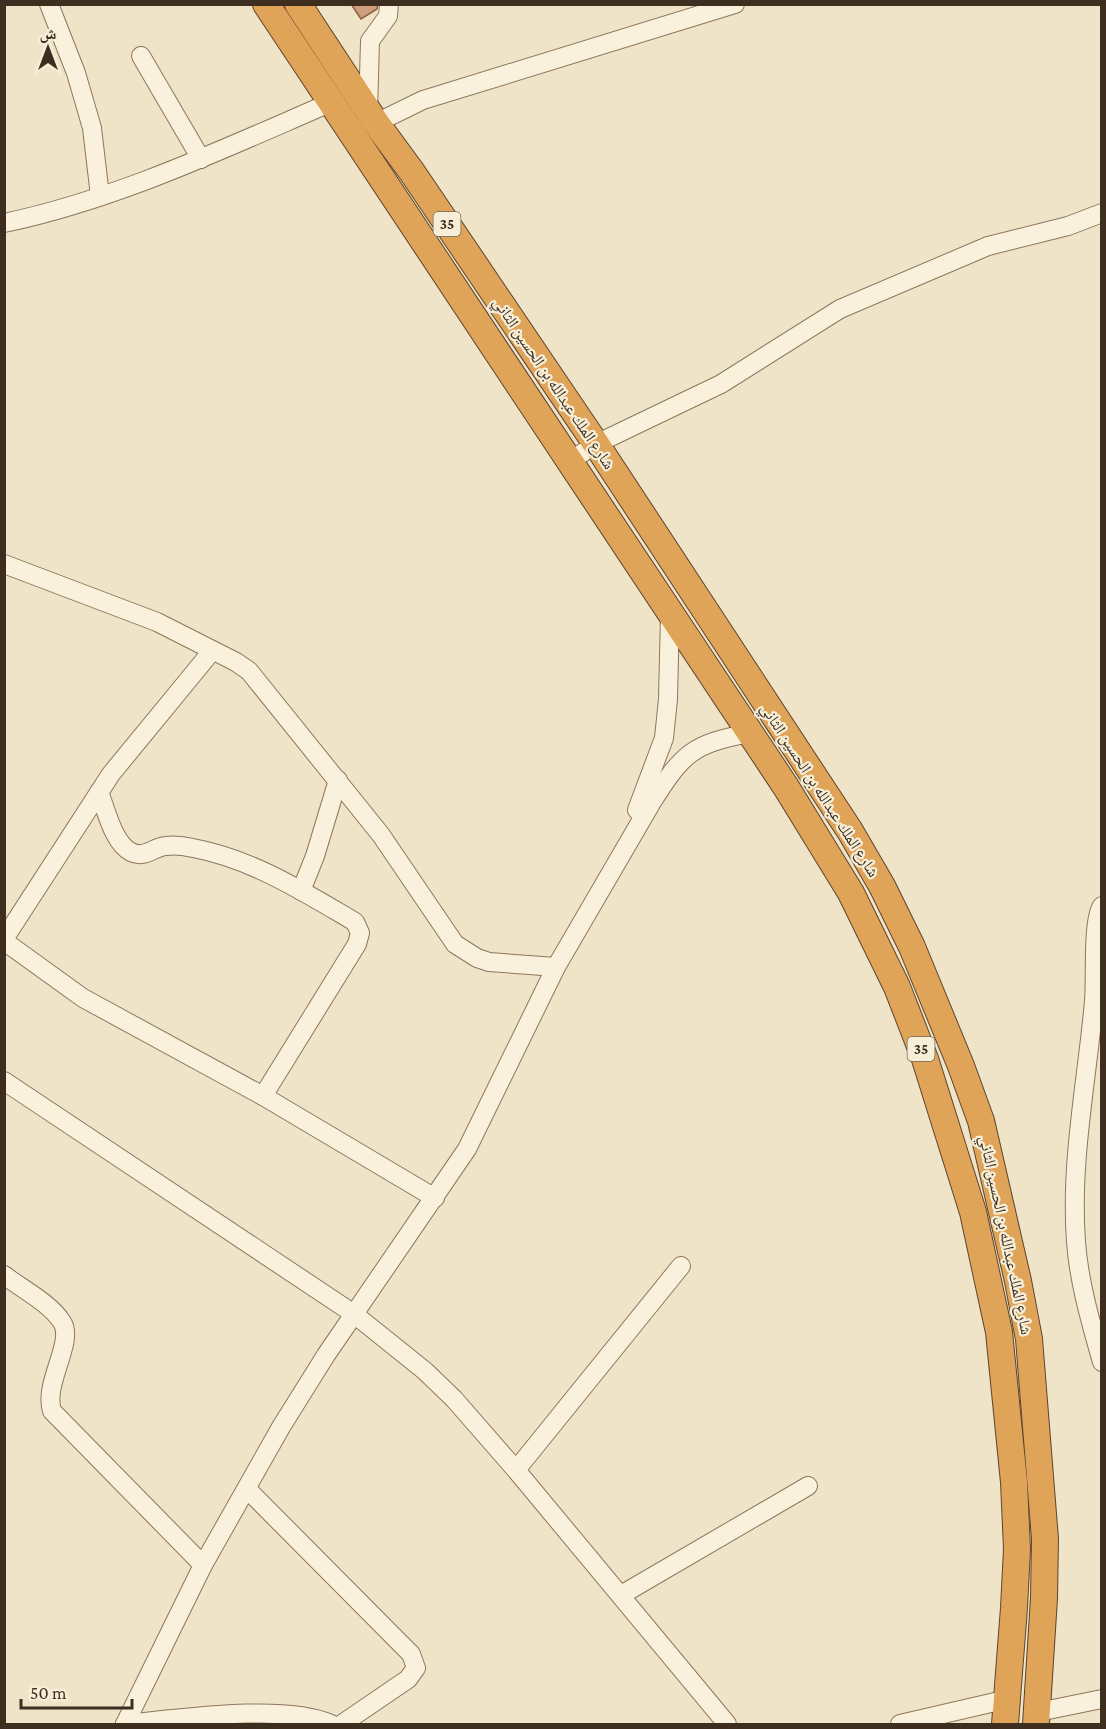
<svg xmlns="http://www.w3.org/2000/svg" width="1106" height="1729" font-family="'Crimson Pro','Noto Naskh Arabic',serif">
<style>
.building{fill:#cf9f7d;stroke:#8d5f41;stroke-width:1.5}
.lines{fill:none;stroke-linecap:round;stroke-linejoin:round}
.minor-casing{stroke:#8d765c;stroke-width:20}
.highway-casing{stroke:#5b4430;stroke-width:28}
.minor{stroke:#faf1dc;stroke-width:18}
.highway{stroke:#e0a458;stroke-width:26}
.labels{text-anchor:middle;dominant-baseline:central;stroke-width:4.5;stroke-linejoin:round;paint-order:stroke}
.shield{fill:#f7eed8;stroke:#756857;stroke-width:1.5}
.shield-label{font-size:15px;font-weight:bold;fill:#3d2e20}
.street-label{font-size:16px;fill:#3d2e20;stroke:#f7eed8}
</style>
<rect width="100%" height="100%" fill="#f0e4c8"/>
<polygon class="building" points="351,4 378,4 377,9 361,19"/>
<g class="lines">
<defs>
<g id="minor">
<polyline points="49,4 76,73 92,128 100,196"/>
<polyline points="141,56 201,159"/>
<polyline points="368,112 370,41 388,16 389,4"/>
<polyline points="376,123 423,100 735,4"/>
<path d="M4,223C118,199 225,148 332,102"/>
<polyline points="570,461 596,444 721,384 840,309 988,246 1068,226 1102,213"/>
<polyline points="4,564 157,622 236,662 249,671 381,835 455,944 477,958 489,962 556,967"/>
<path d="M99,792C106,809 113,843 131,852C145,859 153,847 166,846C174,845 184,846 193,848C252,859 304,892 355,922L360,933L357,944L263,1096"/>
<polyline points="637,810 664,738 668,699 670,614"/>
<polyline points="301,891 315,856 338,780"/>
<path d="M1102,906C1092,920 1096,980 1094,1001C1087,1081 1070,1161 1076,1242C1079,1283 1091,1323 1102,1362"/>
<polyline points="4,939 111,774 212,651"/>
<polyline points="4,941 83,998 263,1096 435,1198"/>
<polyline points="4,1081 354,1314 425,1371 454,1399 516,1470 727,1724"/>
<path d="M4,1275C22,1289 50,1303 62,1322C75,1342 43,1383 52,1411L203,1565"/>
<polyline points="516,1470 681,1266"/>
<polyline points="247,1489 404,1647 411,1654 416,1668 408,1679 342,1724"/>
<polyline points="621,1595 808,1486"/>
<polyline points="1038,1712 1102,1699"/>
<path d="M125,1724L203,1565L281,1427L326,1355L467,1149L556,967L652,802C683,753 692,744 750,733"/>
<path d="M125,1724C178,1719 284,1703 331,1724"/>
<polyline points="900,1724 1008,1699"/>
</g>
<g id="highway">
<polyline points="266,4 786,787 851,893 897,987 925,1059 973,1212 999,1332 1014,1482 1017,1549 1014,1608 1005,1724"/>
<polyline points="298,4 376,123 412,172 596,444 850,831 882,886 912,947 961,1066 981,1121 1018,1281 1029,1339 1045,1539 1044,1598 1036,1724"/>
</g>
</defs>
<use href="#minor" class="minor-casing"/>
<use href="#highway" class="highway-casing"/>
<use href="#minor" class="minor"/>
<use href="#highway" class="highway"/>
</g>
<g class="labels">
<g class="shield">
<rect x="433.5" y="212" width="27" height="24" rx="4.5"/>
<rect x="907.5" y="1037" width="27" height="24" rx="4.5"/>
</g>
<g class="shield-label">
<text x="447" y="224">35</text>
<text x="921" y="1049">35</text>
</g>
<g class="street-label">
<text transform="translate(554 383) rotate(56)">شارع الملك عبدالله بن الحسين الثاني</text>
<text transform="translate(820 790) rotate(57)">شارع الملك عبدالله بن الحسين الثاني</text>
<text transform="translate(1006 1235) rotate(78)">شارع الملك عبدالله بن الحسين الثاني</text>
</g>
</g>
<rect width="1106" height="1729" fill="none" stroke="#3d2e20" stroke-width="12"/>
<g transform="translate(48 48)" stroke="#f7eed8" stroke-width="4.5" paint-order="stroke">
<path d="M0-4.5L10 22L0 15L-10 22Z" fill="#3d2e20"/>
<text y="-9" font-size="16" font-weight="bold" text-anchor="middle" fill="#3d2e20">ش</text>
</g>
<path d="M21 1699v9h111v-9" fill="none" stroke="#3d2e20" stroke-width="3"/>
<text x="30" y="1699" font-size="18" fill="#3d2e20" stroke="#f7eed8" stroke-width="4.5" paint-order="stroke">50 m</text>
</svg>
